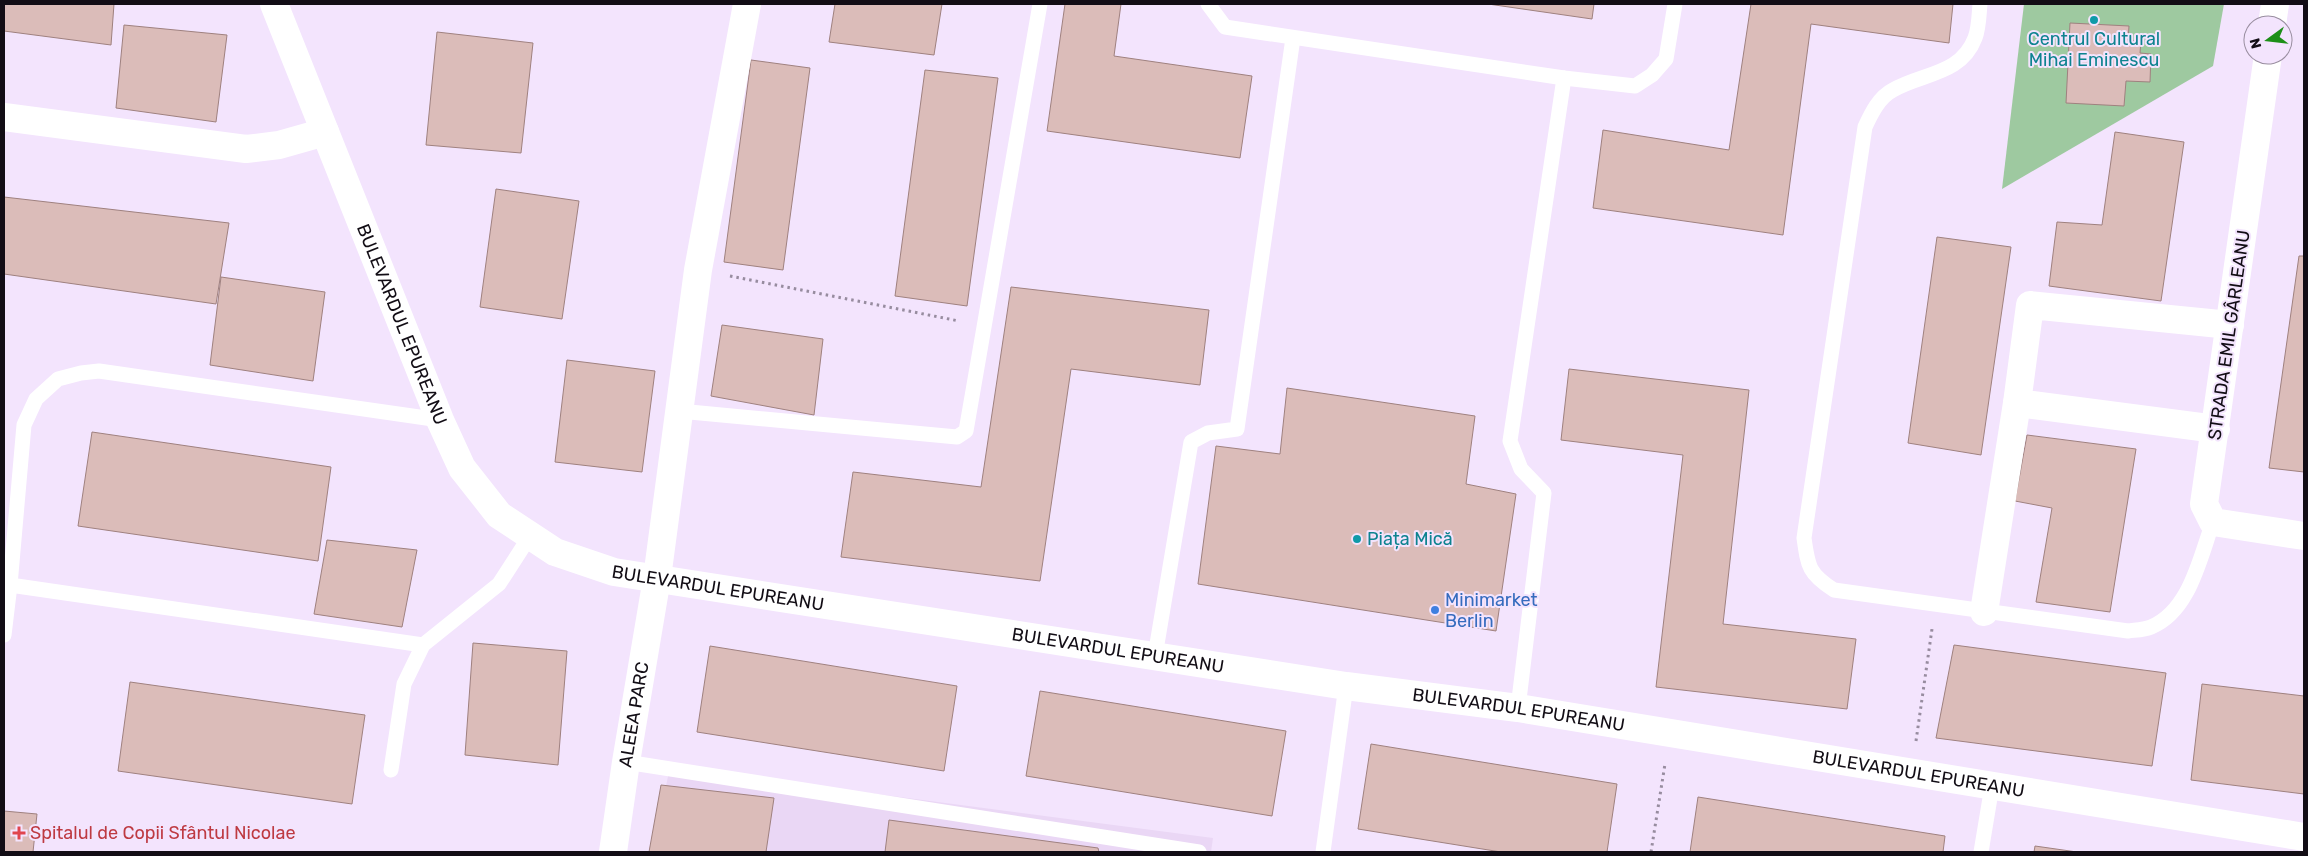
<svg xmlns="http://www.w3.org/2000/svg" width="2308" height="856" font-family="Rubik,sans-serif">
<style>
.built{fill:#ead7f5}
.green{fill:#9ec9a0}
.building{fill:#dbbcb9;stroke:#9f817f}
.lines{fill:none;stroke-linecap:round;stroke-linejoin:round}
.path{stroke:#978c9f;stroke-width:3;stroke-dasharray:2.5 4;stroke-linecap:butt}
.service{stroke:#fff;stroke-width:15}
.minor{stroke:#fff;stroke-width:28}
.secondary{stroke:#fff;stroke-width:28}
.culture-dot{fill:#0f9aa8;stroke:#f3e4fd;stroke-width:2}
.shop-dot{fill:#3f7fe0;stroke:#f3e4fd;stroke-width:2}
.health-dot{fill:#e0444e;stroke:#f3e4fd;stroke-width:2}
.labels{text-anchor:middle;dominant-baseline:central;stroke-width:4;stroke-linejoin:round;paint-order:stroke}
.culture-label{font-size:18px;fill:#0d838f;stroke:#f3e4fd}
.street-label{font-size:18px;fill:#120d15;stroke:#f3e4fd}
.shop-label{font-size:18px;fill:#366cbe;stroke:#f3e4fd;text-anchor:start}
.health-label{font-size:18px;fill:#be3a42;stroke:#f3e4fd;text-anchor:start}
</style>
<rect width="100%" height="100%" fill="#f3e4fd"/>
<polygon class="built" points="670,767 1213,838 1211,852 652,852"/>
<polygon class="green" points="2024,4 2224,4 2213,66 2002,189"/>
<g class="building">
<polygon points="4,4 114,4 111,45 4,31"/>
<polygon points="835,4 942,4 934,55 829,42"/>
<polygon points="1065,4 1121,4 1114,56 1252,76 1240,158 1047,131"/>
<polygon points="1488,4 1594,4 1592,19"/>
<polygon points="1751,4 1953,4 1949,43 1811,24 1783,235 1593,208 1603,130 1729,150"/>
<polygon points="2070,23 2129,26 2128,40 2141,41 2140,53 2151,54 2150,82 2126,81 2124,106 2066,103"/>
<polygon points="124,25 227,35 216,122 116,108"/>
<polygon points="437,32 533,43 521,153 426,145"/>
<polygon points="751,60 810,68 783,270 724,262"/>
<polygon points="925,70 998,78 967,306 895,296"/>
<polygon points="2115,132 2184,142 2161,301 2049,286 2057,222 2102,225"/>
<polygon points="496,189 579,201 562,319 480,307"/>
<polygon points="4,197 229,223 216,304 4,274"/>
<polygon points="1937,237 2011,247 1981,455 1908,443"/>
<polygon points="2299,256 2304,256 2304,472 2269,468"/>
<polygon points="221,277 325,292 313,381 210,365"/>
<polygon points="1011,287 1209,310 1200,385 1071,369 1040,581 841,557 853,472 981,487"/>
<polygon points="722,325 823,339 814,415 711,396"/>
<polygon points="567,360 655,371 642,472 555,462"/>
<polygon points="1569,369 1749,390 1723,624 1856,639 1847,709 1656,687 1683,455 1561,440"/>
<polygon points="1287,388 1475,416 1466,484 1516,494 1496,631 1198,584 1216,446 1280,454"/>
<polygon points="92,432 331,467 318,561 78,526"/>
<polygon points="2027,435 2136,449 2110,612 2036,602 2052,508 2015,501"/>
<polygon points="327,540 417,550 402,627 314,614"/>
<polygon points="473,643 567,651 558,765 465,755"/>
<polygon points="1954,645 2166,673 2152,766 1936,738"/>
<polygon points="710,646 957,686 944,771 697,732"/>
<polygon points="130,682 365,715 352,804 118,771"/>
<polygon points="2202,684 2304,696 2304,794 2191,780"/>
<polygon points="1040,691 1286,731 1272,816 1026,776"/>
<polygon points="1371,744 1617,784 1607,852 1501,852 1358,829"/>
<polygon points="661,785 774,798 766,852 649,852"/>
<polygon points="1698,797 1945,836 1943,852 1690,852"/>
<polygon points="4,811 37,814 33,852 4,852"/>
<polygon points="889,820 1098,848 1099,852 885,852"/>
<polygon points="2035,846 2077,852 2034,852"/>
</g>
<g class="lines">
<g class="path">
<polyline points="730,276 959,321"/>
<polyline points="1916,741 1932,629"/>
<polyline points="1651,852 1665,764"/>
</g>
<g class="service">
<polyline points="1208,4 1225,27 1564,78 1635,86 1652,75 1666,59 1675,4"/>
<path d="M1980,4C1979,14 1979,28 1975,38C1961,75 1922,73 1893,90C1879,97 1871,114 1865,127L1804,538C1808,567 1809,574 1834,590L2128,631C2135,630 2144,630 2151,627C2190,611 2200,557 2213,522"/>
<polyline points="679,411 957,437 966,431 1040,4"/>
<polyline points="10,585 423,645"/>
<polyline points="4,635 10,585 24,425 36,399 58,379 81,373 99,371 440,420"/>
<polyline points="1155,656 1191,442 1208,433 1237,429 1293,38"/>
<polyline points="1518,708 1544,493 1521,469 1510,441 1564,78"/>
<polyline points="626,762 1199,852"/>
<polyline points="391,770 404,684 423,645 499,584 530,536"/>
<polyline points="1323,852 1346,686"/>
<polyline points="1981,852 1992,786"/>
</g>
<g class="minor">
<polyline points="2272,25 2275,4"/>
<polyline points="2268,55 2204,504 2213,522 2304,536"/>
<polyline points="4,117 246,149 279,145 325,132"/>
<polyline points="2216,429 2017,403 2030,305 2230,325"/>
<polyline points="1984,612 2017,403"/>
<path id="s1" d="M613,852L626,762L657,578L698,270L747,4"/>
</g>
<path class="secondary" id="s2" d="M274,4L440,420L462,468L499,515L555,552L614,572L1346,686L1518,708L2304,837"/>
</g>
<g class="culture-dot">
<circle cx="2094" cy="20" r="5"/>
<circle cx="1357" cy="539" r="5"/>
</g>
<circle class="shop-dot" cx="1435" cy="610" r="5"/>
<path class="health-dot" d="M16.5 825.5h5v5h5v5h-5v5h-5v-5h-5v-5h5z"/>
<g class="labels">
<g class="culture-label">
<text x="2094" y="39">Centrul Cultural<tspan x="2094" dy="21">Mihai Eminescu</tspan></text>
<text x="1367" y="539" text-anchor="start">Piața Mică</text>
</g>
<g class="street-label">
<text stroke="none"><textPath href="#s2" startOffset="345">BULEVARDUL EPUREANU</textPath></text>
<text transform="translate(2229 335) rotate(-82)">STRADA EMIL GÂRLEANU</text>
<text stroke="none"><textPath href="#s2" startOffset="795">BULEVARDUL EPUREANU</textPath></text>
<text stroke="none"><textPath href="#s2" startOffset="1200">BULEVARDUL EPUREANU</textPath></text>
<text stroke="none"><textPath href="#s2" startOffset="1605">BULEVARDUL EPUREANU</textPath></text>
<text stroke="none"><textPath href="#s1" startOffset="139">ALEEA PARC</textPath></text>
<text stroke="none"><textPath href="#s2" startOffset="2010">BULEVARDUL EPUREANU</textPath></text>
</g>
<g class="shop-label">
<text x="1445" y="600">Minimarket<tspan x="1445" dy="21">Berlin</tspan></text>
</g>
<g class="health-label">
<text x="30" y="833">Spitalul de Copii Sfântul Nicolae</text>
</g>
</g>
<rect width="2308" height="856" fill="none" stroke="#120d15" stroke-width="10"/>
<g transform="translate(2268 40) rotate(255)"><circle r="24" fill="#f3e4fd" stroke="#998ea0"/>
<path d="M0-4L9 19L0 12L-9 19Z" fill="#1d8f18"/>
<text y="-8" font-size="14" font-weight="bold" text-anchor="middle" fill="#120d15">N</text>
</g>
</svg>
